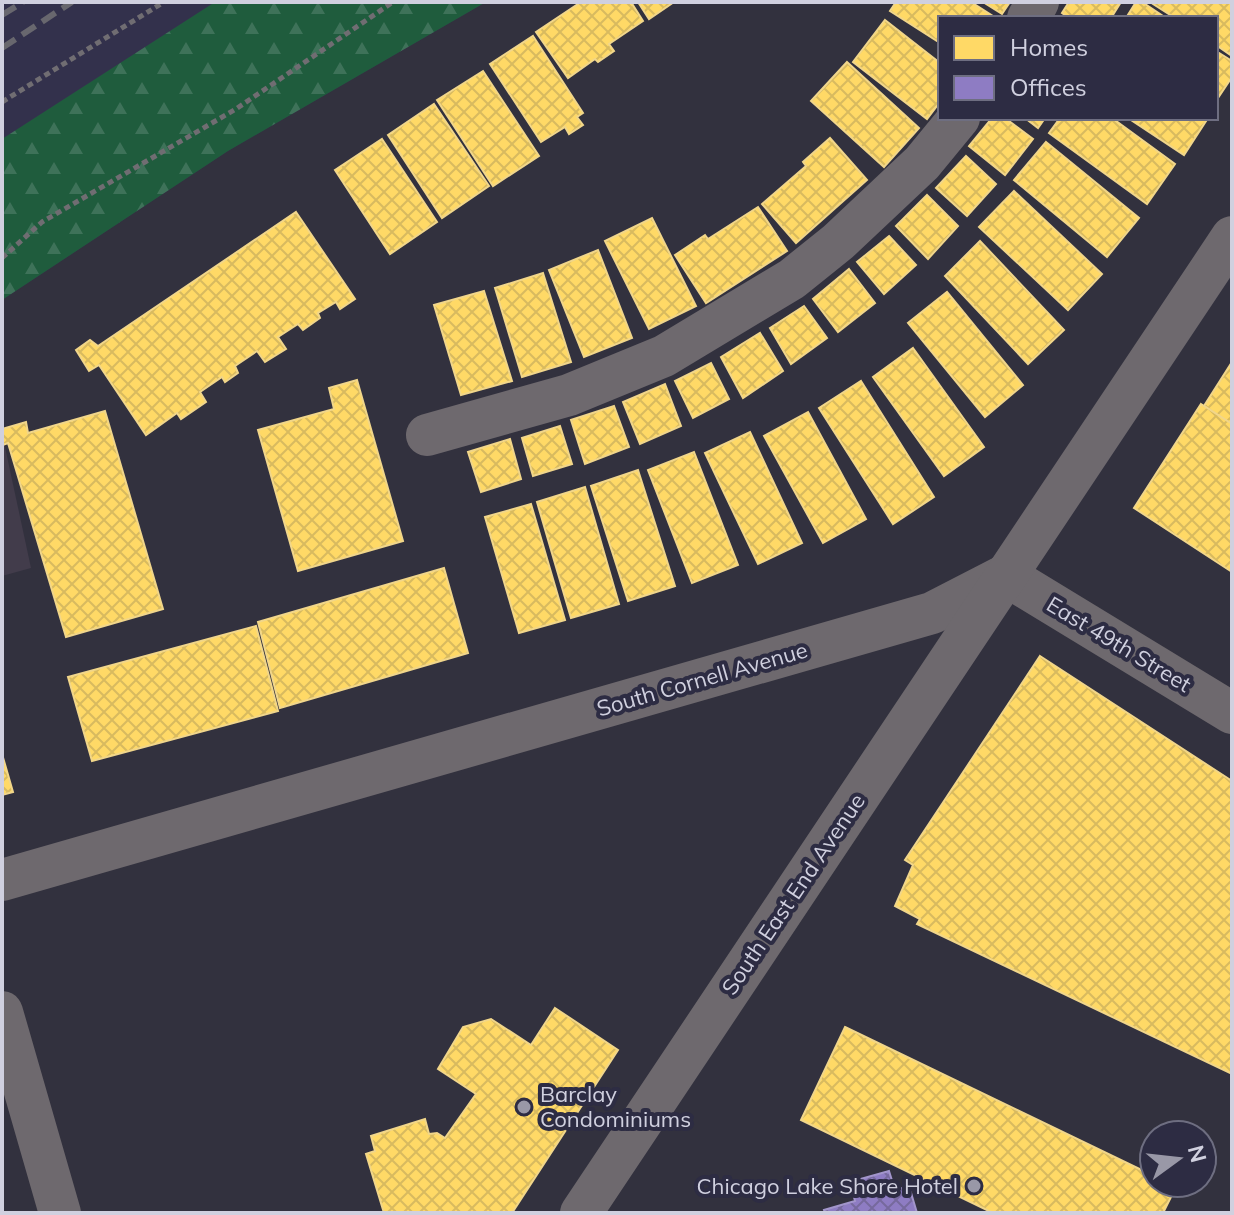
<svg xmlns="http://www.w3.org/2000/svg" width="1234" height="1215" font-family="Mulish,sans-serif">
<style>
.commercial{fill:#423c4b}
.built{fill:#33314c}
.forest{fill:url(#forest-firs)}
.homes{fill:url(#homes-cross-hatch);stroke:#f1d68a;stroke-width:2}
.offices{fill:url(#offices-cross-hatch);stroke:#a295cb;stroke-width:2}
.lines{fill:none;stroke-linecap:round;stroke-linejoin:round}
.path{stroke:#706d72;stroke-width:5;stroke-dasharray:6 4;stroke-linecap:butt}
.minor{stroke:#6e696e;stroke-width:42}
.rail{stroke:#68676e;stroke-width:6;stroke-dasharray:16 8;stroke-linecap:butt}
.poi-dot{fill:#9998a7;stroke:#2d2c43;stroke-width:3}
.labels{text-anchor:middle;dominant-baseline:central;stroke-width:8;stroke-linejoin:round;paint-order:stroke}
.street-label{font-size:22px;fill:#d0d0df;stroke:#2d2c43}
.poi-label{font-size:22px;fill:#d0d0df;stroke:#2d2c43;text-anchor:start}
</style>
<defs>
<pattern id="forest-firs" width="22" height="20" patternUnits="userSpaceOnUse" patternTransform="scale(2)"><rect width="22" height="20" fill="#1f5c3d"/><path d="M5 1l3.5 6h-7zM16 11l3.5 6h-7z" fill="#3e7259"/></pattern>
<pattern id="homes-cross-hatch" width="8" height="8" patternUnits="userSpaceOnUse" patternTransform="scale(2)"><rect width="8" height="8" fill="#ffd966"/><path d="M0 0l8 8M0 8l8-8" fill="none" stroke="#d8ba5f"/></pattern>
<pattern id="offices-cross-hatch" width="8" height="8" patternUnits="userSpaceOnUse" patternTransform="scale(2)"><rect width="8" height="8" fill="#8e7cc3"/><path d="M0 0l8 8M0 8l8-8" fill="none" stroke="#76699d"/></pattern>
</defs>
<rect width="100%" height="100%" fill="#32313e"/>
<polygon class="commercial" points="2,433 31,568 2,576"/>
<polygon class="built" points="2,2 486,2 228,151 2,300"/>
<polygon class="forest" points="215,2 486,2 228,151 2,300 2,139"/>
<g class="homes">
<polygon points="581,2 631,2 643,21 609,44 614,51 598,62 595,59 568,78 536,32"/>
<polygon points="638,2 674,2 649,19"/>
<polygon points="896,2 971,2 996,18 940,18 940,43 890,11"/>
<polygon points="983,2 1010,2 1002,14"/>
<polygon points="1069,2 1121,2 1111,18 1069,18 1062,13"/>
<polygon points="1136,2 1142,2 1166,18 1126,18"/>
<polygon points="1150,2 1232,2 1232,56 1216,45 1216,18 1175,18"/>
<polygon points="885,20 940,63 940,102 927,119 853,62"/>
<polygon points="533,36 583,113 577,117 583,125 569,134 565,127 541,142 490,64"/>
<polygon points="1216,51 1232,61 1232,77 1216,101"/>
<polygon points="847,62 919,128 884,167 811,101"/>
<polygon points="483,71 539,156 493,186 437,100"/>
<polygon points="434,104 489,186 442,218 388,135"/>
<polygon points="992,118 1005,118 1033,139 1005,175 969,146"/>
<polygon points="1025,118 1045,118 1038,128"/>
<polygon points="1060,118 1112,118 1175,164 1147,204 1049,133"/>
<polygon points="1128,118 1208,118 1184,155"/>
<polygon points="830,138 867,180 796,243 762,204 806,166 803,162"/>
<polygon points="382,139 437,222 390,254 335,170"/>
<polygon points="1046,142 1139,218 1107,257 1014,180"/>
<polygon points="966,156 996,184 967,216 936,188"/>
<polygon points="1014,191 1102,274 1068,310 979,227"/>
<polygon points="927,195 958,226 928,259 896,226"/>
<polygon points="758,207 787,251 706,303 675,255 705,235 708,239"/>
<polygon points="296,212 355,299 340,309 336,302 318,313 320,318 303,330 298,324 278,337 286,349 265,362 257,351 235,366 238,373 225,382 222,377 200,392 206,402 181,419 177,413 146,435 99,365 89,371 76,350 90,340 98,346"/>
<polygon points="652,218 696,306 649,329 605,241"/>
<polygon points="889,236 916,265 884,294 857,262"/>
<polygon points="980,241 1064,330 1028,364 945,276"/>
<polygon points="598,250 632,338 584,357 549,270"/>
<polygon points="849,269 875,303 838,332 813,299"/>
<polygon points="543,273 571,362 522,377 495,288"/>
<polygon points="484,291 512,381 461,395 434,305"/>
<polygon points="947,292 1023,385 985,417 908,323"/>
<polygon points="804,306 827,338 791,364 770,328"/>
<polygon points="760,333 783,371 743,398 721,357"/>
<polygon points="913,348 984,447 944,476 873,377"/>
<polygon points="1232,362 1232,424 1204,406"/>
<polygon points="711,363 729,399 693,418 675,381"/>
<polygon points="357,380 403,541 298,571 258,430 334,409 329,388"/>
<polygon points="861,381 934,497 893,524 819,408"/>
<polygon points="665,384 681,426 640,444 623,402"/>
<polygon points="1201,404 1232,424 1232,572 1134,508"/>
<polygon points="614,406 629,447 585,464 571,420"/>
<polygon points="105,411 163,609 66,637 8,443 3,445 2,441 2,429 26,422 28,433"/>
<polygon points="808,412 866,519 823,543 764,436"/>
<polygon points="560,426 572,464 533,476 522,438"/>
<polygon points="750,432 802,543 758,564 705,453"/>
<polygon points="510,439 521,479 481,492 468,452"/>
<polygon points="694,452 738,565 692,583 648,470"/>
<polygon points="638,470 675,586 628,601 591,486"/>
<polygon points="585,487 619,604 571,618 537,502"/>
<polygon points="531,504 565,620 519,633 485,517"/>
<polygon points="444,568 468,653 280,708 258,622"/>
<polygon points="256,626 278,711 92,761 68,677"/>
<polygon points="1040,656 1232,781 1232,1074 917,924 920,919 895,906 913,865 905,860"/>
<polygon points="2,754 13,792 2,795"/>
<polygon points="555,1008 618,1050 512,1213 384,1213 366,1154 375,1151 371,1136 425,1119 429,1134 437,1133 445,1138 476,1094 438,1069 463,1027 491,1019 531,1045"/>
<polygon points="845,1027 1154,1176 1154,1183 1168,1183 1176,1187 1163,1213 993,1213 801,1120"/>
</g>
<polygon class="offices" points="889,1171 895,1190 909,1186 917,1213 825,1213 824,1210 855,1201 850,1182"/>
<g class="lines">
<g class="path">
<polyline points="2,102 164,2"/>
<polyline points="2,258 42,222 236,109 393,2"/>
</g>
<g class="minor">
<polyline points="1028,18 1038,2"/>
<polyline points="427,435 569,395 664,356 792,279 838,242 922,163 959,118"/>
<polyline points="1005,575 1232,713"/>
<polyline points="2,880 932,613 1000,578"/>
<polyline points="2,1012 60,1213"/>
<polyline points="581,1213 1232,237"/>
</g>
<g class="rail">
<polyline points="2,15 23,2"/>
<polyline points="2,48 72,2"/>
</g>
</g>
<g class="poi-dot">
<circle cx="524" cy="1107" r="8"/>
<circle cx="974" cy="1186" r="8"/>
</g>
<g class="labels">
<g class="street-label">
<text transform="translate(1119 644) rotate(31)">East 49th Street</text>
<text transform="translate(702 679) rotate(-16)">South Cornell Avenue</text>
<text transform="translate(793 894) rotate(-56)">South East End Avenue</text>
</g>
<g class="poi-label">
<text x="540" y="1094">Barclay<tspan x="540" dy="25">Condominiums</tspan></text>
<text x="958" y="1186" text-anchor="end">Chicago Lake Shore Hotel</text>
</g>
</g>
<rect width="1234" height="1215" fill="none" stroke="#d0d0df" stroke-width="8"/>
<rect x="938" y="16" width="280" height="104" fill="#2d2c43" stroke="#6e6e81" stroke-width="2"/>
<rect x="954" y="36" width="40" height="24" fill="#ffd966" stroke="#6e6e81" stroke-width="2"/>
<text x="1010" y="56" font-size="24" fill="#d0d0df">Homes</text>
<rect x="954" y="76" width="40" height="24" fill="#8e7cc3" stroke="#6e6e81" stroke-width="2"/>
<text x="1010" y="96" font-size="24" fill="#d0d0df">Offices</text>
<g transform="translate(1178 1159) rotate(75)"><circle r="38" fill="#2d2c43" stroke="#6e6e81" stroke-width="2"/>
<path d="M0-6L14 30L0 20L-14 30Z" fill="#9998a7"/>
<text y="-12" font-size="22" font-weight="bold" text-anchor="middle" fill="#d0d0df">N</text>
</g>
</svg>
